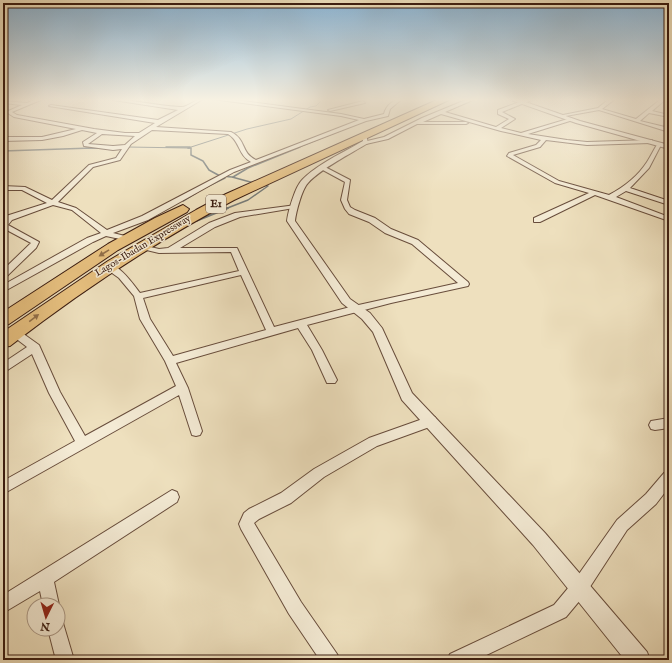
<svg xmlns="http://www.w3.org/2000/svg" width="672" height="663" font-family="'IM FELL English',serif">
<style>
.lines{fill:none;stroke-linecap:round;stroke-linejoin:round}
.stream-far2{stroke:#777b78;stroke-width:1}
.stream-far1{stroke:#777b78;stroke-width:1.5}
.stream{stroke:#777b78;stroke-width:2}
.minor-casing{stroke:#684d3c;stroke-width:2}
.tertiary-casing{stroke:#684d3c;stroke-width:2}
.motorway-casing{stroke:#3b1c10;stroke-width:2}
.minor{fill:#f4ebd5;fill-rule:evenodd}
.tertiary{fill:#f4ebd5;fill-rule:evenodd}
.motorway{fill:#e7c07f;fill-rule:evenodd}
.oneway{fill:#916e48}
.labels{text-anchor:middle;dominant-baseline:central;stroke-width:3;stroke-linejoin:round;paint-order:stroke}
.far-street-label{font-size:10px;fill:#3b1c10;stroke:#f4ebd5}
.shield{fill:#f4ebd5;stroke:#725a4b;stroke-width:1}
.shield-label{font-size:11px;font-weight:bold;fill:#3b1c10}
</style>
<rect width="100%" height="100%" fill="#eee0be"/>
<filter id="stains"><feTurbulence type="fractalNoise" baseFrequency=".005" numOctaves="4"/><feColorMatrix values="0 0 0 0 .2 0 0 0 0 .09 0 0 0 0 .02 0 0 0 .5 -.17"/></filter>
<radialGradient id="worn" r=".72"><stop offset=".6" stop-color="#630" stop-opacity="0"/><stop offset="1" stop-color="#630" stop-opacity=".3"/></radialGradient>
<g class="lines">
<g class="stream-far2">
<polyline points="127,147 188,148 247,129 291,119 310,107 316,106 323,99"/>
<polyline points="86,148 97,148"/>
<polyline points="188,148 191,148"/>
<polyline points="297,148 353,126"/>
</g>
<g class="stream-far1">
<polyline points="166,147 190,147"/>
<polyline points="188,148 191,148 191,155 203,161 209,170 220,176 232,177 254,183"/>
<polyline points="3,151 92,148 118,149"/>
<polyline points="233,177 248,168 300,147"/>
<polyline points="200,190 225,178"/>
<polyline points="183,201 196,193"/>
<polyline points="225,209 248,200 268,186 263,185"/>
</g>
<polyline class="stream" points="196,221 228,208"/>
<defs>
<g id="minor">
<path d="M36,99H43L12,112L17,115L94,129L125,133H139L155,123L49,106L51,105L158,120L178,110L107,99C132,99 155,106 180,107C188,108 194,99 203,99L156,127L231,132C247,140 240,152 256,160L359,120L341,116L212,99H228L341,114L364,119L384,114C386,106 393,99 402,99L390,109L388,116L366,121L234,172L148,220L113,233L129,237V241L106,236L93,242L3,292V285L87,238L101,233L72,210L53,205L12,220L8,225L39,242L36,248L6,277L3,278V270L31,243L3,228V221L6,216L47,203L22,190H3V186L25,187L52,200L89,165L116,158L122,149L113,150L84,146L83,142L97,133L82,130L63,136L42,140L3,141V137H42L76,129L14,117L6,112L22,105L3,103V101L27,103ZM152,130L228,134C240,141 238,155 251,162L230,170L142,216L107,230L76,208L58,202L93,167L120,160L131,144ZM102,134L135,136L125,145L113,146L88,144Z"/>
<path d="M468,99H475L445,112L496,127L509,119L498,114V110L527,99H534L502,112L515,119L501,128L521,133L571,118L573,120L528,134L567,140L587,142L652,140V142L650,143L587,145L546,140L540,147L513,155L559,181L609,195C624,187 638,176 647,162C651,156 654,149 658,143H662L649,168L630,188L669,201V205L626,191L616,197L669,217V221L595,195L540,222H534V218L589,193L555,183L507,156L509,153L536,145L541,140L501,131L441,114L423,122H466L468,123L466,124H417L388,139L366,144L363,142L384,137L422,118Z"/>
<polygon points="609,99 615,99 602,109 636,119 661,99 666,99 652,111 669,115 669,117 649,113 640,121 669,128 669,132 599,110 560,117 558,116 598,108"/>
<polygon points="363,101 365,103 330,111 328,110"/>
<path d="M321,167H325L350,180L347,200L350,207L355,210L375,218L391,229L418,240L468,282L469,284L468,286L391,303L307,325L322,350L337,380L335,383H327L312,350L298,328L176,363L188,388L202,431L200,435L196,436L192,435L179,395L3,494V481L75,441L49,393L32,354L3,373V363L27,347L10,334L9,332L10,330H18L39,345L60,392L85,436L176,386L165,361L140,319L134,296L119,278L105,268V264C118,262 133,284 140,293L239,271L231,252L159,253L138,248V244L159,249L168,248L209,223L235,213L296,205V207L294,208L240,217L215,227L180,248H237L274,327L354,306L458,283L412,244L385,233L369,222L349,214L345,209L341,200L345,182L321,169ZM241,275L266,330L173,356L150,319L143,298Z"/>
<polygon points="431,416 435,417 437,421 435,425 377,446 324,477 291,503 259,519 254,523 301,602 337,654 340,660 320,660 289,614 241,529 239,524 244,513 249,509 281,493 314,469 369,438"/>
<polygon points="669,418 669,428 655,430 651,429 649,425 651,421"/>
<polygon points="669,471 669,487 656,504 627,530 586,593 566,617 476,660 447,660 450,654 554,605 574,581 617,520 646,494 664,473"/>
<polygon points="172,490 177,492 179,497 177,502 54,582 59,605 58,608 58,605 43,605 40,591 3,613 3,595"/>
<polygon points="58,621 63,623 74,660 56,660 48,629 58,629"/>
</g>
<g id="tertiary">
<polygon points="508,99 517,99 580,121 669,145 669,149 576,123"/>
<path d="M362,135H366L368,143C352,153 320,169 308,183C302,189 296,212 295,221L350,299L370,313L382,328L412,393L545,533L647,652L650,660H625L533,545L402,400L373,332L362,319L342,303L287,221C288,212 295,187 302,180C316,165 344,152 363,141Z"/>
</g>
<g id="motorway">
<path d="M439,99H451L234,200C155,242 81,291 10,346L3,347V332L108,261L196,210L226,194Z"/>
<polygon points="183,205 189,209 187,212 118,250 9,324 3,326 3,312 108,244 155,218"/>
</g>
</defs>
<use href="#minor" class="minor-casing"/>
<use href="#tertiary" class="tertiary-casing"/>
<use href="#motorway" class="motorway-casing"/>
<use href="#minor" class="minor"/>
<use href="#tertiary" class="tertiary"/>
<use href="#motorway" class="motorway"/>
</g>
<defs><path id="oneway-solid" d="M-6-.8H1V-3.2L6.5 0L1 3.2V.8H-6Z"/></defs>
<g class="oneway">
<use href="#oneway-solid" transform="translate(104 253) rotate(148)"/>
<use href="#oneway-solid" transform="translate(34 318) rotate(-37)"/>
</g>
<linearGradient id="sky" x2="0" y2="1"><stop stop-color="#8bb6d7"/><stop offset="0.52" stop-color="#f7f1e2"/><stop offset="1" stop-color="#f7f1e2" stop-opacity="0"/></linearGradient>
<rect width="672" height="192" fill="url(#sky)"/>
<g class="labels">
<g class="far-street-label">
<text transform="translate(143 246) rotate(-31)">Lagos-Ibadan Expressway</text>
</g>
<rect class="shield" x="206" y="195" width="20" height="18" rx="3"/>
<g class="shield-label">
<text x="216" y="204">E1</text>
</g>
</g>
<rect width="672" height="663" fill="none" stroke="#eee0be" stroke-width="16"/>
<rect x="4" y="4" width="664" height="655" fill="none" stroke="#3b1c10" stroke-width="2"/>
<rect x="8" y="8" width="656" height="647" fill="none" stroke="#3b1c10"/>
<g transform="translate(46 617) rotate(185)"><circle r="19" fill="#f4ebd5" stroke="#aa9886"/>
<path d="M0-3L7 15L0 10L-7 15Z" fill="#8f2418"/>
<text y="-6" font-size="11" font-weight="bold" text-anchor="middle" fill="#3b1c10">N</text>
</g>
<rect width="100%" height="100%" filter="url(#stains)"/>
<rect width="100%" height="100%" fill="url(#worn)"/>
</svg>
